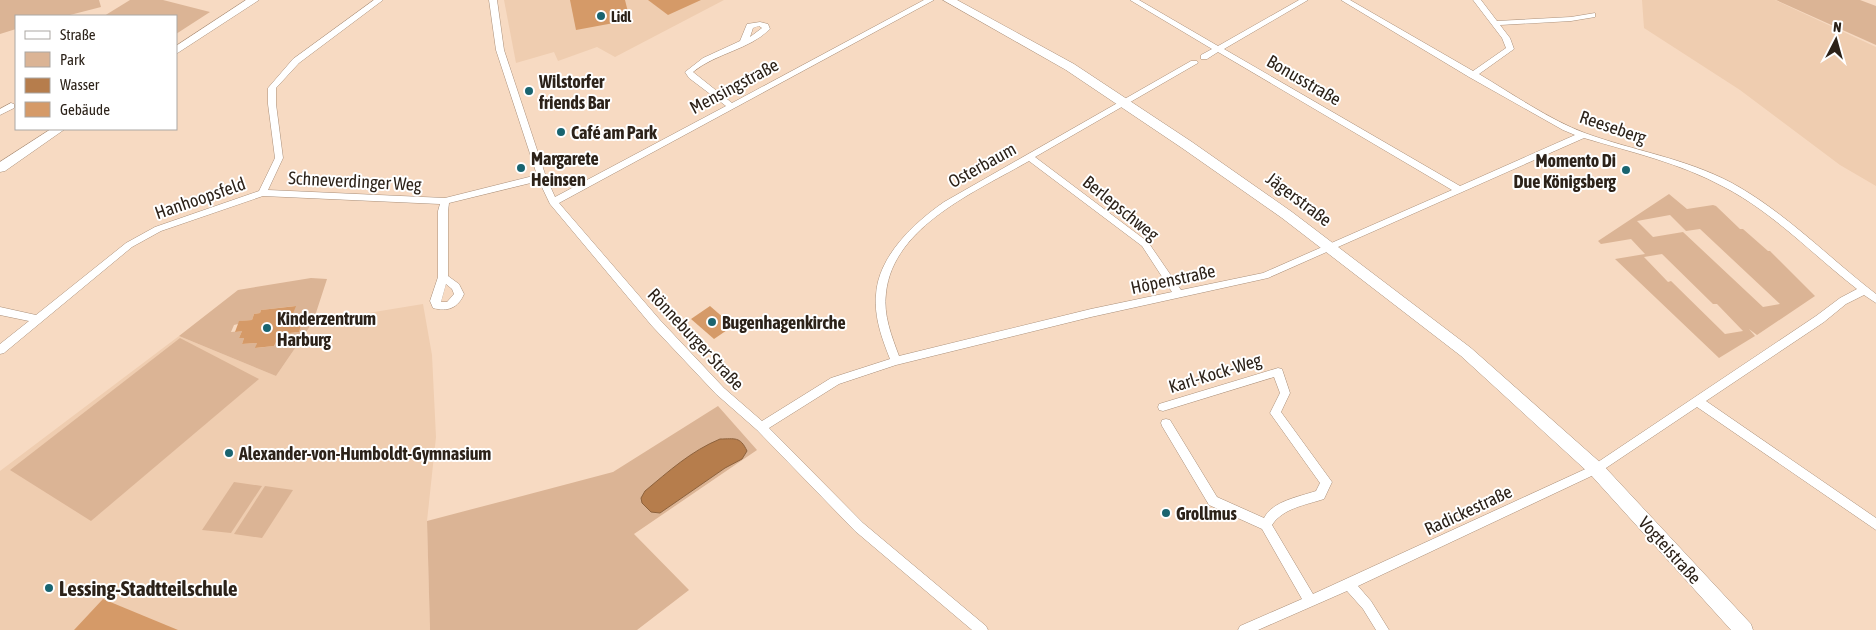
<svg xmlns="http://www.w3.org/2000/svg" width="1876" height="630" font-family="'Asap Condensed',sans-serif">
<style>
.built{fill:#efcdb0}
.green{fill:#dbb495;fill-rule:evenodd}
.water{fill:#b67d4c;stroke:#8d623d}
.building{fill:#d59a68}
.lines{fill:none;stroke-linecap:round;stroke-linejoin:round}
.street-casing{stroke:#aa8f79;stroke-width:1}
.secondary-casing{stroke:#aa8f79;stroke-width:1}
.street{fill:#fff;fill-rule:evenodd}
.secondary{fill:#fff;fill-rule:evenodd}
.poi-dot{fill:#196470;stroke:#fff;stroke-width:2}
.labels{text-anchor:middle;dominant-baseline:central;stroke-width:4;stroke-linejoin:round;paint-order:stroke}
.far-poi-label{font-size:15px;font-weight:bold;fill:#2c2219;stroke:#fff;text-anchor:start}
.street-label{font-size:18px;fill:#2c2219;stroke:#fff}
.poi-label{font-size:18px;font-weight:bold;fill:#2c2219;stroke:#fff;text-anchor:start}
.near-poi-label{font-size:21px;font-weight:bold;fill:#2c2219;stroke:#fff;text-anchor:start}
</style>
<rect width="100%" height="100%" fill="#f7dac2"/>
<g class="built">
<polygon points="504,0 724,0 615,57 597,47 558,61 554,52 516,63"/>
<polygon points="1642,0 1775,0 1876,47 1876,186 1840,165 1740,90 1644,28"/>
<polygon points="423,304 432,355 436,437 427,521 430,630 0,630 0,471 179,336 276,376 313,322"/>
</g>
<g class="green">
<polygon points="0,0 99,0 101,7 66,16 16,16 16,29 0,34"/>
<polygon points="130,0 163,0 210,12 176,34 176,16 104,16"/>
<polygon points="1776,0 1860,0 1876,6 1876,45"/>
<path d="M1669,194L1687,209L1713,205L1716,206L1740,229H1743L1768,251H1770L1815,296L1757,335L1749,329L1755,336L1719,358L1615,259L1645,254L1631,239L1601,244L1598,241ZM1670,215L1686,231L1700,229L1780,304L1763,307L1683,232L1653,237L1637,221ZM1662,254L1713,304H1717L1743,331L1725,334L1671,281L1668,282L1644,257Z"/>
<path d="M311,278L327,279L313,322L276,376L179,336L238,290ZM295,306L292,316L305,315L299,332L280,334L274,346L256,348L257,343L242,344L244,338H239L242,331L231,332L234,325L238,324L240,321L252,320L254,314L260,313L261,310Z"/>
<polygon points="180,338 259,379 91,521 10,470"/>
<polygon points="718,406 757,450 634,534 689,590 637,630 430,630 427,521 613,472"/>
<polygon points="234,482 262,486 231,533 202,530"/>
<polygon points="265,486 293,490 262,538 234,534"/>
</g>
<path class="water" d="M720,439C735,439 740,436 747,451L742,459L725,468L660,513L651,512L642,503L641,498L645,491C669,471 691,451 720,439Z"/>
<g class="building">
<polygon points="570,0 625,0 630,20 576,30"/>
<polygon points="648,0 701,0 668,15"/>
<polygon points="296,306 292,316 305,315 299,332 280,334 274,346 255,348 257,343 242,344 244,338 239,338 242,331 235,332 239,321 252,320 254,314 260,313 261,310"/>
<polygon points="710,306 733,326 714,339 691,319"/>
<polygon points="103,599 178,630 74,630"/>
</g>
<g class="lines">
<defs>
<g id="street">
<path d="M374,0H383L299,63L276,88V104L283,158L268,190L445,198L537,175L496,50L489,0H497L504,50L546,177L555,197L726,106L689,78L685,72L703,58L740,41L747,24L760,22L768,24L770,29C749,50 716,53 693,72L732,103L924,0H934L559,203L660,320L724,388L762,421L831,378L890,359C882,339 874,317 876,295C878,256 914,223 944,202L1191,61H1197L1198,63L1035,157L1148,242L1181,290L1263,273L1452,190L1218,52L1207,59H1201V55L1212,49L1130,0H1139L1218,46L1299,0H1308L1224,49L1460,186L1575,135L1563,130L1469,77L1341,0H1350L1473,71L1506,48L1502,38L1473,0H1481L1497,21L1571,17L1595,13V17L1571,21L1500,25L1510,38L1514,49L1479,74C1511,93 1550,120 1585,133C1634,151 1685,158 1732,183C1785,212 1828,257 1876,294V303L1864,295L1846,304L1824,322L1706,401L1876,518V530L1697,407L1600,472L1358,586L1371,601L1389,630H1376L1363,609L1347,591L1258,630H1238L1240,626L1302,599L1262,529L1209,505L1162,426L1161,423L1162,420L1166,419L1170,420L1217,497L1264,518C1273,501 1298,497 1316,491L1320,483L1270,413L1280,393L1274,377L1163,411L1159,410L1158,407L1159,404L1278,368L1282,369L1290,393L1281,412L1332,482L1324,499C1306,505 1283,508 1272,525L1313,594L1592,466L1816,316L1840,298L1857,289C1813,255 1774,213 1724,187C1680,163 1631,152 1584,138L1268,278L1091,317L896,365L839,384L769,428L863,523L986,626L988,630H972L855,531L757,430L716,394L652,326L550,204L539,181L449,203L448,211V276L459,284L464,294C458,308 448,312 433,308L430,301L438,277V211L440,204L263,196L161,231L132,247L4,353L0,354V344L29,321L0,315V307L36,315L126,243L155,227L259,191L275,158L268,104V88L293,59ZM759,26L762,28L750,37L753,28ZM1029,161L1142,246L1172,292L1091,309L899,356C892,337 883,315 886,293C893,226 977,191 1029,161ZM446,284L452,289L454,294L447,302H441Z"/>
<polygon points="11,103 14,104 14,108 0,115 0,109"/>
</g>
<g id="secondary">
<polygon points="246,0 259,0 176,54 176,46"/>
<polygon points="943,0 957,0 1074,64 1192,142 1292,212 1471,348 1602,464 1751,624 1753,630 1731,630 1590,474 1461,356 1282,218 1182,148 1066,70"/>
<polygon points="51,129 65,129 5,171 0,172 0,162"/>
</g>
</defs>
<use href="#street" class="street-casing"/>
<use href="#secondary" class="secondary-casing"/>
<use href="#street" class="street"/>
<use href="#secondary" class="secondary"/>
</g>
<g class="poi-dot">
<circle cx="601" cy="16" r="5"/>
<circle cx="529" cy="91" r="5"/>
<circle cx="561" cy="132" r="5"/>
<circle cx="521" cy="168" r="5"/>
<circle cx="1626" cy="170" r="5"/>
<circle cx="712" cy="322" r="5"/>
<circle cx="267" cy="328" r="5"/>
<circle cx="229" cy="453" r="5"/>
<circle cx="1166" cy="513" r="5"/>
<circle cx="49" cy="588" r="5"/>
</g>
<g class="labels">
<g class="far-poi-label">
<text x="611" y="16">Lidl</text>
</g>
<g class="street-label">
<text transform="translate(1304 80) rotate(30)">Bonusstraße</text>
<text transform="translate(734 86) rotate(-28)">Mensingstraße</text>
<text transform="translate(1613 127) rotate(19)">Reeseberg</text>
<text transform="translate(982 165) rotate(-29)">Osterbaum</text>
<text transform="translate(355 181) rotate(3)">Schneverdinger Weg</text>
<text transform="translate(200 198) rotate(-19)">Hanhoopsfeld</text>
<text transform="translate(1299 199) rotate(37)">Jägerstraße</text>
<text transform="translate(1121 208) rotate(39)">Berlepschweg</text>
<text transform="translate(1173 279) rotate(-12)">Höpenstraße</text>
<text transform="translate(696 339) rotate(47)">Rönneburger Straße</text>
<text transform="translate(1215 373) rotate(-17)">Karl-Kock-Weg</text>
<text transform="translate(1468 510) rotate(-25)">Radickestraße</text>
<text transform="translate(1670 550) rotate(48)">Vogteistraße</text>
</g>
<g class="poi-label">
<text x="539" y="81">Wilstorfer<tspan x="539" dy="21">friends Bar</tspan></text>
<text x="571" y="132">Café am Park</text>
<text x="531" y="158">Margarete<tspan x="531" dy="21">Heinsen</tspan></text>
<text x="1616" y="160" text-anchor="end">Momento Di<tspan x="1616" dy="21">Due Königsberg</tspan></text>
<text x="277" y="318">Kinderzentrum<tspan x="277" dy="21">Harburg</tspan></text>
<text x="722" y="322">Bugenhagenkirche</text>
<text x="239" y="453">Alexander-von-Humboldt-Gymnasium</text>
<text x="1176" y="513">Grollmus</text>
</g>
<g class="near-poi-label">
<text x="59" y="588">Lessing-Stadtteilschule</text>
</g>
</g>
<rect x="15" y="15" width="162" height="115" fill="#ffffff" stroke="#aba7a3"/>
<rect x="25" y="31" width="25" height="8" fill="#ffffff" stroke="#aba7a3"/>
<text x="60" y="40" font-size="15" fill="#2c2219">Straße</text>
<rect x="25" y="52" width="25" height="15" fill="#dbb495" stroke="#aba7a3"/>
<text x="60" y="65" font-size="15" fill="#2c2219">Park</text>
<rect x="25" y="78" width="25" height="15" fill="#b67d4c" stroke="#aba7a3"/>
<text x="60" y="90" font-size="15" fill="#2c2219">Wasser</text>
<rect x="25" y="102" width="25" height="15" fill="#d59a68" stroke="#aba7a3"/>
<text x="60" y="115" font-size="15" fill="#2c2219">Gebäude</text>
<g transform="translate(1836 40) rotate(6)" stroke="#ffffff" stroke-width="4" paint-order="stroke">
<path d="M0-4L9 19L0 12L-9 19Z" fill="#2c2219"/>
<text y="-8" font-size="14" font-weight="bold" text-anchor="middle" fill="#2c2219">N</text>
</g>
</svg>
